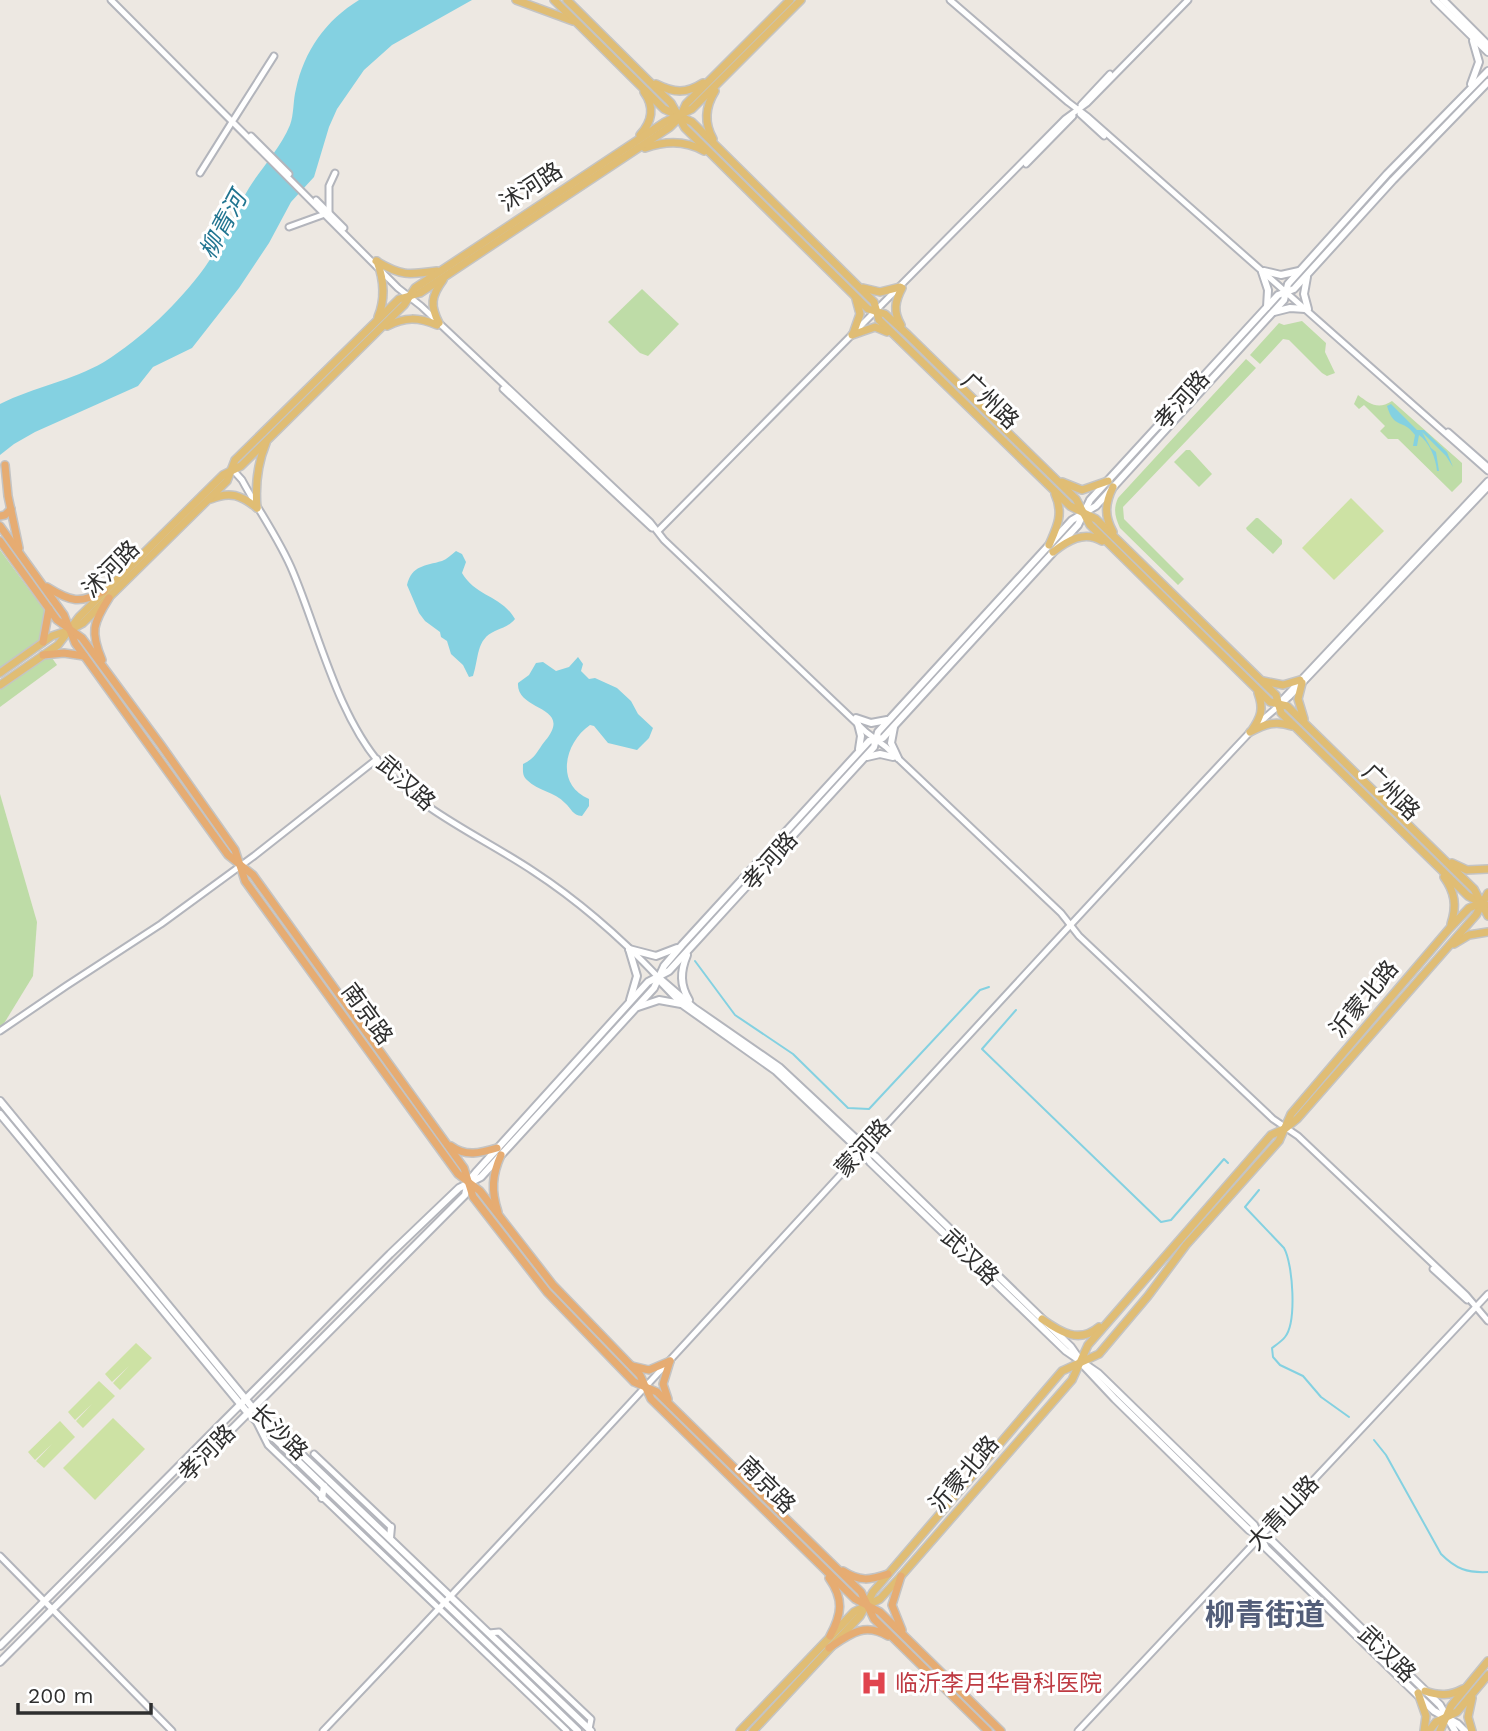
<svg xmlns="http://www.w3.org/2000/svg" width="1488" height="1731" font-family="'Work Sans','Noto Sans SC',sans-serif">
<style>
.green{fill:#bedca7}
.pitch{fill:#cde2a4}
.water{fill:#84d1e1}
.lines{fill:none;stroke-linecap:round;stroke-linejoin:round}
.stream{stroke:#84d1e1;stroke-width:2}
.tertiary-casing{stroke:#b3b5bc;stroke-width:9}
.secondary-casing{stroke:#b3b5bc;stroke-width:10}
.primary-casing{stroke:#c4c4c4;stroke-width:10}
.trunk-casing{stroke:#c4c4c4;stroke-width:10}
.tertiary{stroke:#fff;stroke-width:5}
.secondary{stroke:#fff;stroke-width:6}
.primary{stroke:#e0bd74;stroke-width:7}
.trunk{stroke:#e6ac72;stroke-width:7}
.labels{text-anchor:middle;dominant-baseline:central;stroke-width:6;stroke-linejoin:round;paint-order:stroke}
.street-label{font-size:23px;fill:#2e2e2e;stroke:#fff}
.health-label{font-size:23px;fill:#be3a42;stroke:#fff;text-anchor:start}
.water-label{font-size:24px;font-style:italic;fill:#207490;stroke:#fff}
.district-label{font-size:30px;font-weight:bold;fill:#535e79;stroke:#fff}
</style>
<rect width="100%" height="100%" fill="#ede8e2"/>
<g class="green">
<polygon points="642,289 679,324 648,356 640,353 608,322"/>
<polygon points="1302,321 1326,343 1325,352 1335,373 1327,376 1322,373 1289,340 1283,339 1260,364 1250,355 1279,323 1284,325"/>
<path d="M1246,359L1256,368L1123,507L1124,519L1184,579L1178,585L1120,528C1115,517 1113,509 1118,498Z"/>
<path d="M1358,395C1370,404 1378,410 1392,401L1462,463V482L1452,492L1398,439H1388L1380,431L1385,426L1364,405L1359,409L1354,404Z"/>
<polygon points="1186,450 1190,450 1212,474 1199,487 1174,462"/>
<polygon points="1256,518 1258,518 1282,540 1282,544 1273,554 1247,530 1246,528"/>
<polygon points="0,550 45,611 39,641 0,669"/>
<polygon points="52,658 57,665 0,707 0,690 43,659"/>
<polygon points="0,794 37,922 33,976 0,1030"/>
</g>
<g class="pitch">
<polygon points="1351,498 1384,531 1334,580 1302,548"/>
<polygon points="136,1343 152,1358 120,1390 113,1383 129,1366 112,1382 105,1374"/>
<polygon points="99,1381 115,1396 83,1428 76,1421 92,1404 75,1420 68,1412"/>
<polygon points="113,1418 145,1449 95,1500 63,1468"/>
<polygon points="60,1421 75,1437 44,1468 36,1461 52,1444 35,1460 28,1452"/>
</g>
<g class="water">
<path d="M359,0H472L392,45L364,70L337,109L329,127L314,177L291,202L269,243L239,288L192,348L153,367L138,386L35,432L14,444L0,455V404C34,387 71,381 104,362C142,338 178,304 205,267C222,243 233,214 249,188C262,167 280,149 290,125C294,115 293,100 296,89C304,51 326,20 359,0Z"/>
<path d="M1391,404L1417,430H1424L1447,452L1453,467L1446,456L1422,432L1431,448L1436,452L1439,471H1437C1436,458 1429,442 1419,435L1417,446H1413L1415,435C1403,418 1394,430 1387,406Z"/>
<path d="M456,551L462,554L466,562L462,573C476,597 501,595 515,619C509,626 504,627 495,631C476,639 479,658 473,676L469,677L463,665L451,654L447,641L441,637L440,632L425,621L419,613L407,585C412,565 425,566 442,561C447,559 451,555 456,551Z"/>
<path d="M578,657L583,664L581,671L589,679L595,678L617,688L631,701L638,714L653,728L649,738L637,750L608,743L594,726L590,725C564,743 555,785 589,799V806L582,816C572,815 572,809 565,803C555,792 538,791 527,780C522,776 523,770 523,764C536,758 537,751 545,741C575,705 516,712 518,683L529,675L536,663L543,662L556,671L569,667Z"/>
</g>
<g class="lines">
<g class="stream">
<polyline points="695,961 735,1015 793,1054 848,1108 869,1109 980,990 989,987"/>
<polyline points="1016,1010 982,1049 1161,1222 1171,1220 1224,1159 1228,1163"/>
<path d="M1259,1190L1245,1207L1284,1248C1293,1264 1297,1322 1285,1337C1282,1341 1276,1345 1272,1348L1273,1357L1280,1365L1303,1376L1321,1397L1349,1417"/>
<path d="M1374,1440L1386,1455L1441,1554C1456,1569 1467,1573 1488,1572"/>
</g>
<defs>
<g id="tertiary">
<polyline points="111,0 398,288 421,306 650,522 664,540 866,732 886,747 1061,913 1079,936 1273,1119 1298,1136 1466,1295 1488,1321"/>
<polyline points="950,0 1068,102 1088,117 1488,471"/>
<polyline points="1081,105 1110,74"/>
<polyline points="1080,114 1104,136"/>
<polyline points="234,119 274,56"/>
<polyline points="251,136 289,174"/>
<polyline points="1026,164 1073,116"/>
<polyline points="200,173 232,122"/>
<polyline points="316,200 344,228"/>
<polyline points="329,212 329,186 335,173"/>
<polyline points="289,227 325,214"/>
<polyline points="503,389 652,528"/>
<polyline points="1448,432 1488,467"/>
<path d="M233,470L242,480C258,510 280,540 293,572C319,634 337,714 381,765C422,812 482,837 533,871C579,901 620,937 658,977"/>
<polyline points="658,531 1065,119 1087,103 1188,0"/>
<polyline points="1283,699 1488,481"/>
<polyline points="1259,723 1290,696 1488,487"/>
<polyline points="0,1031 66,986 161,924 254,856 377,759"/>
<polyline points="1433,1269 1467,1300"/>
<polyline points="257,1423 268,1445 567,1731"/>
<polyline points="314,1454 391,1527"/>
<polyline points="0,1556 172,1731"/>
<polyline points="489,1633 499,1632 591,1719 589,1729"/>
<path d="M323,1731C637,1402 940,1062 1252,730"/>
<polyline points="1078,1731 1488,1294"/>
</g>
<g id="secondary">
<polyline points="1435,0 1488,52"/>
<polyline points="1443,0 1488,45"/>
<polyline points="1471,84 1479,62 1473,41"/>
<polyline points="1264,271 1281,275 1299,271"/>
<polyline points="1262,272 1268,290 1267,307"/>
<polyline points="1307,277 1304,294 1308,309"/>
<polyline points="1274,312 1290,308 1305,309"/>
<polyline points="856,718 871,723 887,720"/>
<polyline points="858,724 861,736 859,749"/>
<polyline points="894,727 891,743 898,758"/>
<polyline points="867,757 880,754 893,757"/>
<polyline points="629,949 637,976 630,1000"/>
<polyline points="629,949 656,956 677,948"/>
<path d="M687,955C680,972 680,985 689,1000"/>
<polyline points="658,977 694,1008 779,1067 855,1138 870,1162 1066,1351 1098,1373 1254,1525 1266,1548 1434,1711 1458,1724 1465,1731"/>
<polyline points="661,982 683,1005 776,1071 851,1142 875,1156 1071,1347 1078,1357"/>
<polyline points="638,1007 659,1000 681,1004"/>
<polyline points="0,1101 252,1407 591,1731"/>
<polyline points="0,1114 247,1412 578,1731"/>
<polyline points="1084,1366 1115,1399 1249,1530 1272,1541 1440,1705 1455,1731"/>
<polyline points="322,1498 324,1486"/>
<polyline points="390,1538 391,1527"/>
<polyline points="0,1646 390,1254 459,1188 481,1177 654,988 664,966 682,945 857,754 869,741 883,738 1078,525 1090,500 1278,295 1294,289 1393,180 1488,82"/>
<polyline points="0,1662 465,1195 468,1182 477,1171 648,982 669,971 874,747 878,732 1072,520 1096,506 1284,300 1288,284 1387,174 1488,71"/>
</g>
<g id="primary">
<polyline points="516,0 573,21"/>
<polyline points="554,0 664,109 692,122 874,302 879,320 1070,506 1096,519 1276,695 1281,713 1468,896 1488,906"/>
<polyline points="567,0 671,103 685,128 868,309 885,314 908,335 1076,499 1090,525 1270,702 1287,706 1474,889 1488,916"/>
<path d="M656,84C674,93 686,94 703,83"/>
<path d="M640,135C652,122 655,107 644,92"/>
<path d="M713,139C704,123 705,107 715,91"/>
<path d="M645,148C665,141 685,140 704,151"/>
<path d="M376,261C401,276 408,275 437,271"/>
<path d="M377,261C384,280 386,298 378,317"/>
<polyline points="863,288 880,292 900,287"/>
<path d="M439,323C430,306 431,296 443,280"/>
<path d="M901,325C893,312 895,301 902,288"/>
<path d="M387,326C405,317 418,317 437,325"/>
<polyline points="853,334 860,314 856,299"/>
<polyline points="852,335 875,327 887,332"/>
<polyline points="1062,482 1082,490 1108,481"/>
<path d="M1113,487C1105,503 1104,516 1113,532"/>
<path d="M211,499C230,491 241,495 257,508"/>
<path d="M257,508C255,485 257,465 266,443"/>
<path d="M1049,545C1057,527 1064,514 1055,494"/>
<path d="M1053,552C1067,541 1084,530 1102,541"/>
<polyline points="0,673 52,636 70,630 83,623 227,481 235,460 399,299 420,293 670,127 680,117 686,104 790,0"/>
<polyline points="1263,681 1283,685 1300,680"/>
<polyline points="1302,683 1298,699 1304,719"/>
<polyline points="0,685 58,645 79,617 223,475 241,466 404,305 415,288 665,122 692,109 801,0"/>
<path d="M1252,730C1261,717 1264,709 1258,693"/>
<path d="M1250,732C1265,724 1275,720 1292,726"/>
<polyline points="1452,863 1467,870 1488,869"/>
<path d="M1444,877C1455,892 1457,906 1451,924"/>
<polyline points="1454,944 1469,935 1488,932"/>
<path d="M1042,1319C1060,1332 1079,1344 1099,1327"/>
<path d="M1425,1691C1439,1696 1450,1696 1463,1689"/>
<polyline points="1418,1693 1426,1716 1424,1731"/>
<polyline points="740,1731 854,1612 880,1599 901,1576 1072,1380 1088,1345 1271,1135 1286,1128 1297,1119 1476,915 1488,893"/>
<polyline points="753,1731 860,1616 873,1592 1062,1371 1099,1354 1148,1296 1186,1245 1279,1141 1291,1114 1449,929 1469,908 1481,903"/>
<polyline points="1429,1731 1436,1722 1457,1712 1488,1675"/>
<polyline points="1440,1731 1451,1706 1488,1661"/>
<polyline points="1472,1731 1468,1717 1472,1698"/>
</g>
<g id="trunk">
<polyline points="5,465 8,496 19,548"/>
<polyline points="0,516 5,515 11,509"/>
<polyline points="0,526 64,615 75,643 228,855 253,875 464,1168 473,1197 547,1292 634,1382 657,1392 861,1592 874,1619 988,1731"/>
<polyline points="0,541 57,620 82,638 161,745 235,850 245,881 458,1174 480,1191 553,1285 640,1375 651,1399 855,1599 880,1612 1001,1731"/>
<path d="M47,587C71,602 80,604 104,591"/>
<polyline points="43,642 49,609"/>
<polyline points="43,655 64,653 84,656"/>
<path d="M102,660C90,632 93,623 109,598"/>
<path d="M451,1146C466,1157 480,1153 497,1148"/>
<path d="M498,1212C491,1191 492,1175 501,1155"/>
<polyline points="632,1366 649,1370 670,1361"/>
<polyline points="668,1399 663,1384 670,1361"/>
<path d="M843,1571C860,1582 870,1580 888,1574"/>
<polyline points="901,1576 892,1605 902,1630"/>
<path d="M829,1578C844,1599 842,1614 830,1636"/>
<path d="M829,1648C850,1634 864,1622 888,1636"/>
</g>
</defs>
<use href="#tertiary" class="tertiary-casing"/>
<use href="#secondary" class="secondary-casing"/>
<use href="#primary" class="primary-casing"/>
<use href="#trunk" class="trunk-casing"/>
<use href="#tertiary" class="tertiary"/>
<use href="#secondary" class="secondary"/>
<use href="#primary" class="primary"/>
<use href="#trunk" class="trunk"/>
</g>
<defs>
<symbol id="hospital-bare" viewBox="-9 -9 18 18"><path d="M-5-5h3v3.5h4V-5h3V5h-3V1.5h-4V5h-3Z" fill="#e0444e" stroke="#fff" stroke-width="2.5" paint-order="stroke"/></symbol>
</defs>
<g fill-rule="evenodd">
<use href="#hospital-bare" x="855" y="1664" width="38" height="38"/>
</g>
<g class="labels">
<g class="street-label">
<text transform="translate(531 187) rotate(-33)">沭河路</text>
<text transform="translate(1182 400) rotate(-48)">孝河路</text>
<text transform="translate(990 401) rotate(44)">广州路</text>
<text transform="translate(111 569) rotate(-45)">沭河路</text>
<text transform="translate(406 783) rotate(42)">武汉路</text>
<text transform="translate(1391 792) rotate(44)">广州路</text>
<text transform="translate(770 861) rotate(-48)">孝河路</text>
<text transform="translate(1364 999) rotate(-50)">沂蒙北路</text>
<text transform="translate(367 1014) rotate(54)">南京路</text>
<text transform="translate(863 1148) rotate(-47)">蒙河路</text>
<text transform="translate(970 1257) rotate(44)">武汉路</text>
<text transform="translate(279 1432) rotate(44)">长沙路</text>
<text transform="translate(207 1453) rotate(-45)">孝河路</text>
<text transform="translate(964 1474) rotate(-49)">沂蒙北路</text>
<text transform="translate(767 1485) rotate(45)">南京路</text>
<text transform="translate(1283 1513) rotate(-47)">大青山路</text>
<text transform="translate(1387 1654) rotate(44)">武汉路</text>
</g>
<g class="health-label">
<text x="895" y="1683">临沂李月华骨科医院</text>
</g>
<g class="water-label">
<text transform="translate(223 225) rotate(-62)">柳青河</text>
</g>
<g class="district-label">
<text x="1265" y="1614">柳青街道</text>
</g>
</g>
<path d="M18 1703v10h133v-10" fill="none" stroke="#2e2e2e" stroke-width="3.5"/>
<text x="28" y="1703" font-size="21" fill="#2e2e2e" stroke="#ffffff" stroke-width="5" paint-order="stroke">200 m</text>
</svg>
